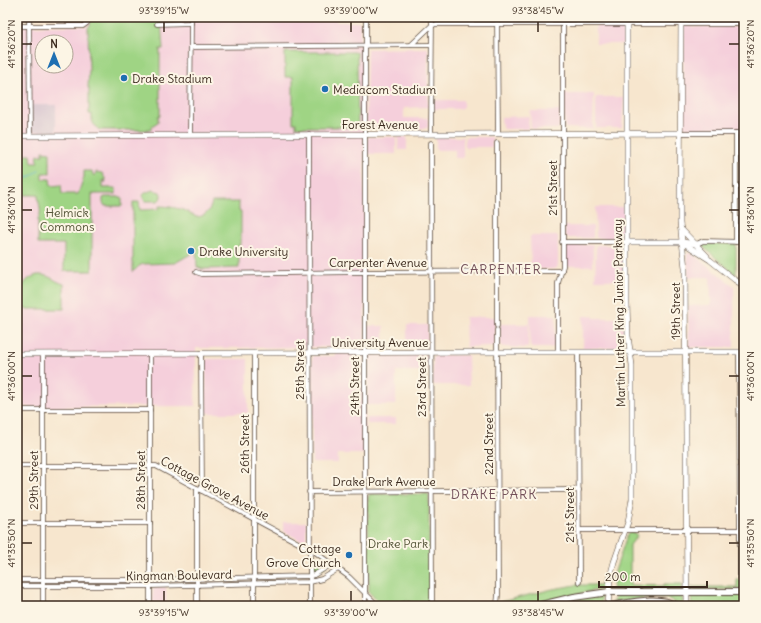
<svg xmlns="http://www.w3.org/2000/svg" width="761" height="623" font-family="Delius,sans-serif">
<style>
.built{fill:#f5cfdb;fill-rule:evenodd}
.industrial{fill:#d1bdcc}
.green{fill:#9fd484;stroke:#6d7f51}
.lines{fill:none;stroke-linecap:round;stroke-linejoin:round}
.stream{stroke:#5db1d9;stroke-width:1}
.minor-casing{stroke:#574638;stroke-width:5.5}
.major-casing{stroke:#574638;stroke-width:6}
.highway-casing{stroke:#574638;stroke-width:8}
.minor{stroke:#fff;stroke-width:4}
.major{stroke:#fff;stroke-width:5}
.highway{stroke:#fff;stroke-width:6}
.ticks{fill:none;stroke:#3b2a1e;stroke-width:1.5}
.poi-dot{fill:#1f6fb2;stroke:#fcf5e5;stroke-width:1.5}
.labels{text-anchor:middle;dominant-baseline:central;stroke-width:4;stroke-linejoin:round;paint-order:stroke}
.poi-label{font-size:12px;fill:#3b2a1e;stroke:#fcf5e5;text-anchor:start}
.street-label{font-size:12px;fill:#3b2a1e;stroke:#fcf5e5}
.park-label{font-size:12px;fill:#545438;stroke:#fcf5e5}
.neighbourhood-label{font-size:13px;letter-spacing:1px;fill:#74515a;stroke:#fcf5e5}
.neatline{fill:none;stroke:#3b2a1e;stroke-width:1.5}
.ticks-label{font-size:10px;text-anchor:middle;fill:#3b2a1e}
</style>
<rect width="100%" height="100%" fill="#fcf5e5"/>
<filter id="ink" filterUnits="userSpaceOnUse"><feTurbulence type="fractalNoise" baseFrequency=".025" numOctaves="2"/><feDisplacementMap in="SourceGraphic" scale="8" xChannelSelector="R" yChannelSelector="G"/><feConvolveMatrix kernelMatrix="1 2 1 2 8 2 1 2 1" color-interpolation-filters="sRGB"/></filter>
<filter id="wash" filterUnits="userSpaceOnUse"><feTurbulence type="fractalNoise" baseFrequency=".012" numOctaves="4" result="noise"/><feDisplacementMap in="SourceGraphic" scale="16" xChannelSelector="R" yChannelSelector="G"/><feGaussianBlur stdDeviation="0.9" result="paint"/><feColorMatrix in="noise" values="0 0 0 0 0 0 0 0 0 0 0 0 0 0 0 0 0 1.4 0 .05"/><feComposite in="paint" operator="in"/></filter>
<g filter="url(#wash)">
<rect width="100%" height="100%" fill="#f7e6ce"/>
<g class="built">
<path d="M89,17H336V22H360V41H364L365,454H338V463H312V359L314,356H336V347L196,348L195,406L17,407V26H87ZM42,42H66V66H42Z"/>
<polygon points="596,26 622,26 624,29 624,44 596,44"/>
<polygon points="684,26 691,26 693,27 744,27 744,130 731,130 728,128 702,128 700,130 683,127"/>
<polygon points="428,48 428,107 404,108 404,118 428,118 428,128 367,129 366,128 367,49"/>
<polygon points="564,94 594,94 593,129 565,128"/>
<polygon points="596,97 624,97 622,128 596,128"/>
<rect x="433" y="100" width="30" height="9"/>
<polygon points="530,111 560,111 559,127 557,129 531,129"/>
<polygon points="529,116 528,129 503,129 502,127 501,117"/>
<polygon points="369,137 396,137 396,154 367,154 367,139"/>
<rect x="398" y="137" width="9" height="13"/>
<polygon points="436,137 463,137 463,158 455,158 455,150 436,150"/>
<rect x="465" y="137" width="27" height="10"/>
<polygon points="595,207 624,207 624,234 622,237 618,238 596,238"/>
<polygon points="565,226 593,226 593,238 569,238 565,235"/>
<polygon points="530,236 558,236 558,265 557,268 554,269 531,269"/>
<polygon points="569,245 593,245 593,266 565,266 565,248"/>
<polygon points="596,245 619,245 623,247 624,280 595,280"/>
<polygon points="689,253 691,253 734,286 734,347 689,347 688,306 711,305 710,277 688,277 687,254"/>
<polygon points="530,315 556,315 555,346 550,348 531,348 530,344"/>
<polygon points="583,316 593,316 594,318 624,318 623,346 620,348 583,348"/>
<polygon points="465,317 495,317 495,343 493,346 466,347"/>
<polygon points="500,324 529,324 528,348 505,347 501,346"/>
<polygon points="407,325 428,325 427,347 407,348"/>
<rect x="367" y="326" width="17" height="22"/>
<polygon points="369,355 427,355 428,356 427,367 428,369 425,371 396,371 396,405 367,405"/>
<polygon points="435,355 468,355 469,385 433,385 433,358"/>
<rect x="206" y="359" width="42" height="54"/>
<rect x="367" y="418" width="29" height="6"/>
<polygon points="283,522 306,522 306,542 304,542 283,531"/>
<polygon points="166,587 166,606 152,606 153,589 155,588"/>
</g>
<polygon class="industrial" points="31,105 56,105 56,132 31,131"/>
<g class="green">
<polygon points="92,17 186,17 186,22 161,22 163,49 160,49 160,116 158,116 158,122 153,125 151,130 99,130 96,126 92,123 92,114 89,114 89,88 88,88 89,70 88,27 90,25"/>
<polygon points="285,52 357,52 358,127 296,127 296,123 293,123 293,77 285,77"/>
<path d="M43,151L50,152V173H42V179H50L51,186L61,185L62,194H78L84,177V171H92L93,175H95L96,172L102,173L106,180L105,183V180H103V188H116V194H92V271H64V244H38V219C43,212 38,203 38,195H17V155H31L32,163H37L38,155H43Z"/>
<path d="M153,190L160,192C162,195 161,199 158,201H145C139,194 147,192 153,190Z"/>
<polygon points="105,197 122,197 122,206 105,206 103,203 103,198"/>
<path d="M133,202H139L140,210L159,209V206C167,206 178,208 186,211C189,213 190,215 194,215L195,217C205,217 210,212 212,202H239V211H241V244H239V268L202,269L197,267L196,247V251L175,263L143,264L139,266L133,272Z"/>
<polygon points="705,243 736,244 736,275 703,247 703,245"/>
<path d="M37,275C50,274 53,281 64,284V309H18C20,294 20,280 37,275Z"/>
<polygon points="370,494 429,494 429,601 426,605 406,601 399,602 393,606 382,606 369,592 368,497"/>
<polygon points="629,533 635,533 637,536 630,545 630,585 664,586 664,584 682,584 682,590 612,589 615,571 627,535"/>
<polygon points="313,556 316,556 326,564 326,566 315,573 312,571"/>
<polygon points="737,578 740,581 744,582 744,589 696,590 691,587 737,587"/>
<polygon points="576,585 604,585 599,590 596,590 528,606 499,606 500,602 553,589"/>
<path d="M621,595L680,596L683,599V605C677,605 675,602 671,600C667,598 662,597 658,597L612,602L617,596Z"/>
<polygon points="744,595 744,606 691,606 692,596"/>
<polygon points="601,596 602,604 582,606 546,606 585,597"/>
</g>
<g class="lines">
<polyline class="stream" points="17,183 22,182 25,178 30,177 39,170"/>
</g>
</g>
<g filter="url(#ink)">
<g class="lines">
<defs>
<g id="minor">
<polyline points="29,17 30,136"/>
<polyline points="497,17 498,133"/>
<polyline points="157,24 191,23"/>
<polyline points="735,24 735,17"/>
<polyline points="17,26 83,26 87,23 87,17"/>
<polyline points="411,45 431,26 436,24 744,24"/>
<polyline points="365,46 365,606"/>
<polyline points="366,46 366,17"/>
<polyline points="191,47 431,45"/>
<polyline points="681,133 744,133"/>
<polyline points="736,133 736,242"/>
<polyline points="309,134 310,606"/>
<polyline points="431,134 432,17"/>
<polyline points="190,135 191,17"/>
<polyline points="431,143 432,606"/>
<polyline points="497,143 497,326"/>
<polyline points="736,187 744,187"/>
<polyline points="562,242 627,242"/>
<polyline points="697,244 703,241 744,242"/>
<polyline points="196,272 202,274 364,272 562,271"/>
<polyline points="558,352 558,283 563,266 563,24"/>
<polyline points="578,352 579,582"/>
<polyline points="739,352 740,571 740,577 744,580"/>
<polyline points="201,353 202,491"/>
<polyline points="254,353 254,606"/>
<polyline points="43,354 43,606"/>
<polyline points="150,354 150,606"/>
<polyline points="17,410 150,410"/>
<polyline points="17,466 156,466 315,552 349,577 378,606"/>
<polyline points="197,488 197,606"/>
<polyline points="309,492 579,490"/>
<polyline points="17,523 150,523"/>
<polyline points="579,530 744,530"/>
<polyline points="17,580 150,580 310,576 314,575 332,564"/>
<polyline points="17,586 150,586 310,582 322,579 338,569"/>
<polyline points="397,606 408,603 417,606"/>
<polyline points="496,606 497,604 498,595 497,330"/>
</g>
<g id="major">
<polyline points="681,17 680,206 680,223 685,268 687,606"/>
<polyline points="17,136 681,133"/>
<polyline points="681,229 707,256"/>
<polyline points="627,242 682,242 697,244"/>
<polyline points="682,242 710,260 735,280 744,286"/>
<polyline points="17,354 502,352 744,352"/>
<polyline points="608,606 610,577 614,562 628,522 632,499 632,365 628,336 627,304 627,17"/>
</g>
<g id="highway">
<polyline points="537,606 574,597 609,592 744,592"/>
<path d="M611,606C629,603 661,595 676,606"/>
</g>
</defs>
<use href="#minor" class="minor-casing"/>
<use href="#major" class="major-casing"/>
<use href="#highway" class="highway-casing"/>
<use href="#minor" class="minor"/>
<use href="#major" class="major"/>
<use href="#highway" class="highway"/>
</g>
</g>
<path class="ticks" d="M164,22V32M351,22V32M538,22V32M22,44H32M729,44H739M22,210H32M729,210H739M22,376H32M729,376H739M22,543H32M729,543H739M164,591V601M351,591V601M538,591V601"/>
<g class="poi-dot">
<circle cx="124" cy="78" r="4"/>
<circle cx="325" cy="89" r="4"/>
<circle cx="191" cy="251" r="4"/>
<circle cx="349" cy="555" r="4"/>
</g>
<g class="labels">
<g class="poi-label">
<text x="132" y="78">Drake Stadium</text>
<text x="333" y="89">Mediacom Stadium</text>
<text x="199" y="251">Drake University</text>
<text x="341" y="548" text-anchor="end">Cottage<tspan x="341" dy="14">Grove Church</tspan></text>
</g>
<g class="street-label">
<text x="380" y="124">Forest Avenue</text>
<text transform="translate(552 188) rotate(-90)">21st Street</text>
<text x="378" y="262">Carpenter Avenue</text>
<text transform="translate(675 311) rotate(-90)">19th Street</text>
<text transform="translate(619 313) rotate(-91)">Martin Luther King Junior Parkway</text>
<text x="380" y="342">University Avenue</text>
<text transform="translate(299 370) rotate(-90)">25th Street</text>
<text transform="translate(354 386) rotate(-90)">24th Street</text>
<text transform="translate(421 387) rotate(-90)">23rd Street</text>
<text transform="translate(244 444) rotate(-90)">26th Street</text>
<text transform="translate(488 444) rotate(-90)">22nd Street</text>
<text transform="translate(33 480) rotate(-90)">29th Street</text>
<text transform="translate(140 480) rotate(-90)">28th Street</text>
<text x="384" y="481">Drake Park Avenue</text>
<text transform="translate(215 488) rotate(28)">Cottage Grove Avenue</text>
<text transform="translate(569 515) rotate(-90)">21st Street</text>
<text transform="translate(179 575) rotate(-1)">Kingman Boulevard</text>
</g>
<g class="park-label">
<text x="67" y="212">Helmick<tspan x="67" dy="14">Commons</tspan></text>
<text x="398" y="543">Drake Park</text>
</g>
<g class="neighbourhood-label">
<text x="501" y="269">CARPENTER</text>
<text x="494" y="494">DRAKE PARK</text>
</g>
</g>
<rect width="761" height="623" fill="none" stroke="#fcf5e5" stroke-width="44"/>
<g transform="translate(54 54)"><circle r="19" fill="#fcf5e5" stroke="#afa495"/>
<path d="M0-3L7 15L0 10L-7 15Z" fill="#1f6fb2"/>
<text y="-6" font-size="11" font-weight="bold" text-anchor="middle" fill="#3b2a1e">N</text>
</g>
<path d="M599 581v6h108v-6" fill="none" stroke="#3b2a1e" stroke-width="2"/>
<text x="605" y="581" font-size="12" fill="#3b2a1e" stroke="#fcf5e5" stroke-width="3" paint-order="stroke">200 m</text>
<rect x="22" y="22" width="717" height="579" class="neatline"/>
<g class="ticks-label">
<text x="164" y="14">93°39'15"W</text>
<text x="351" y="14">93°39'00"W</text>
<text x="538" y="14">93°38'45"W</text>
<text transform="translate(11 44) rotate(-90)" y="4">41°36'20"N</text>
<text transform="translate(750 44) rotate(-90)" y="4">41°36'20"N</text>
<text transform="translate(11 210) rotate(-90)" y="4">41°36'10"N</text>
<text transform="translate(750 210) rotate(-90)" y="4">41°36'10"N</text>
<text transform="translate(11 376) rotate(-90)" y="4">41°36'00"N</text>
<text transform="translate(750 376) rotate(-90)" y="4">41°36'00"N</text>
<text transform="translate(11 543) rotate(-90)" y="4">41°35'50"N</text>
<text transform="translate(750 543) rotate(-90)" y="4">41°35'50"N</text>
<text x="164" y="616">93°39'15"W</text>
<text x="351" y="616">93°39'00"W</text>
<text x="538" y="616">93°38'45"W</text>
</g>
</svg>
